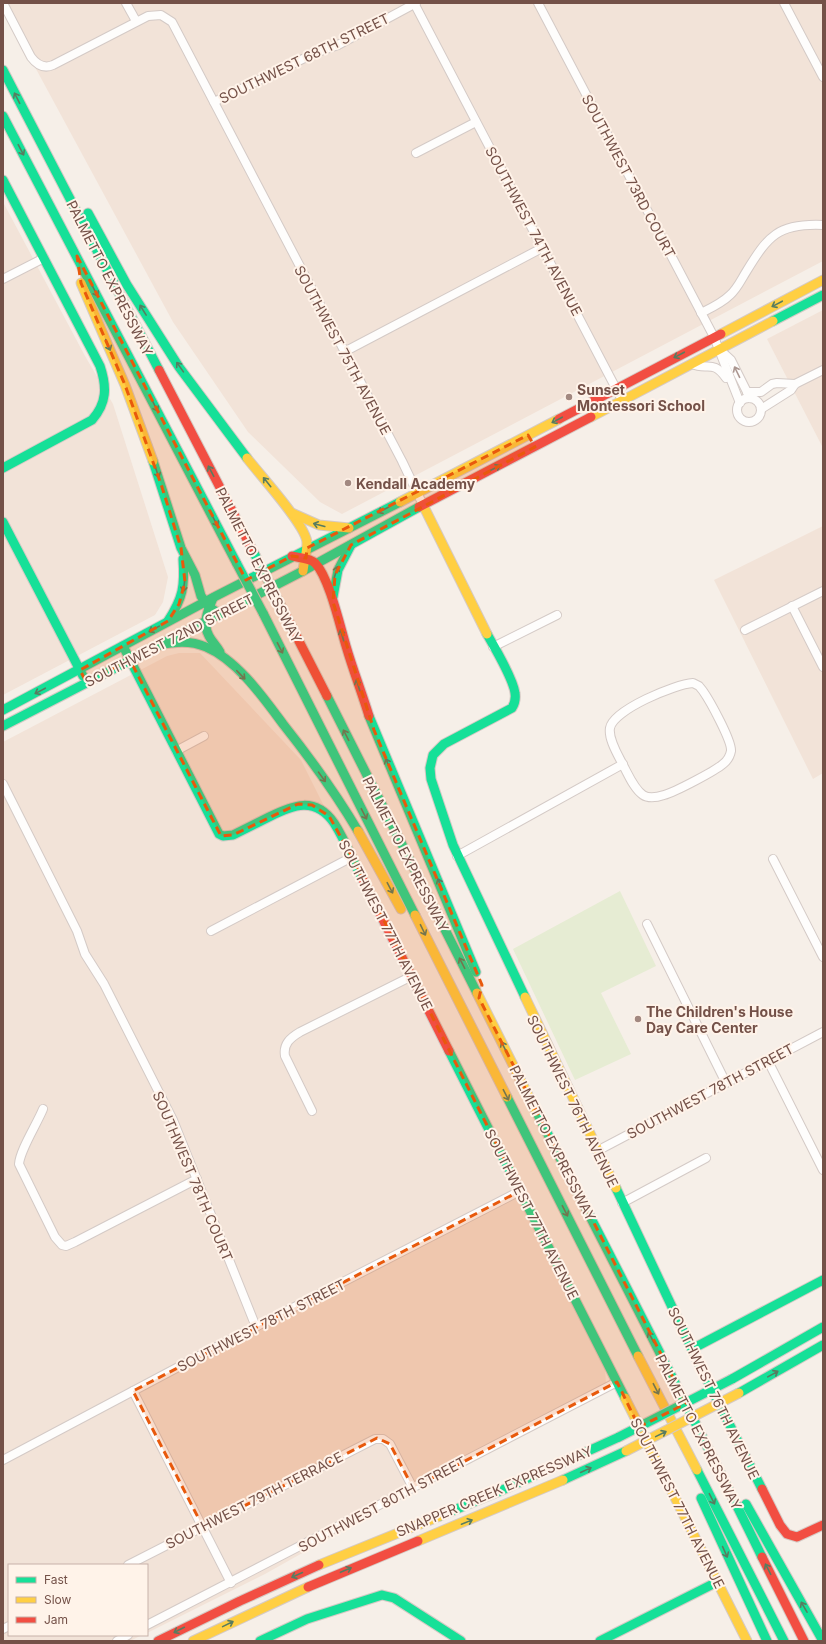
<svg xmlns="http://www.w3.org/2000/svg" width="826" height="1644" font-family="Inter,sans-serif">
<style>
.residential{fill:#f2e3d8}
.green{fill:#e6ecd3}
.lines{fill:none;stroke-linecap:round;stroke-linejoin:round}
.street-casing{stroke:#d4cac6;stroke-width:10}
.fast-casing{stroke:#d5cac5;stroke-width:11}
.slow-casing{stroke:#d5cac5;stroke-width:11}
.jam-casing{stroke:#d5cac5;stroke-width:11}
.street{stroke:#fefdfc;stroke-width:8}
.fast{stroke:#16e098;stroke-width:9}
.slow{stroke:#ffcf43;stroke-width:9}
.jam{stroke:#f24e42;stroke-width:9}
.fast-bridge-casing{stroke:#d5c9c5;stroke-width:11;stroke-linecap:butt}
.slow-bridge-casing{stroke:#d5c9c5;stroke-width:11;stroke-linecap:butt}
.fast-bridge{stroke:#16e098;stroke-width:9}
.slow-bridge{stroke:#ffcf43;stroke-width:9}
.oneway{stroke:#587c60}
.oneway2{stroke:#ab9690}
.marked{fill:#e8590c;fill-opacity:0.2;stroke:#e8590c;stroke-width:3;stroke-dasharray:8 5;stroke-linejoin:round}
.poi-dot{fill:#a28880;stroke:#fff3e9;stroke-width:1.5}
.labels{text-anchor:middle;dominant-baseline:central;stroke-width:4;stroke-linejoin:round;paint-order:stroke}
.street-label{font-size:14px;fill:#745148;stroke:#fff3e9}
.poi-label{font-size:14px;font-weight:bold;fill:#745148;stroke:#fff3e9;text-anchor:start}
</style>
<rect width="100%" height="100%" fill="#f6efe8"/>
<g class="residential">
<polygon points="3,3 823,3 823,261 342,514 320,502 248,432 173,322 3,8"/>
<polygon points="3,202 85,356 113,404 168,577 163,602 155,615 3,695"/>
<polygon points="823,310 823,448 767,339"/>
<polygon points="823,526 823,773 813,779 714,580"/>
<polygon points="179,653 200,653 301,760 605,1368 606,1383 265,1574 147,1633 147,1565 9,1565 9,1635 142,1635 130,1641 3,1641 3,742 167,656"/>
</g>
<polygon class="green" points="620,891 656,966 601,993 631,1054 575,1080 513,949"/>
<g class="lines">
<defs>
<g id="street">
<path d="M3,3L31,57C37,65 44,69 53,65L148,16L161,15L172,22L402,461L423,505"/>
<polyline points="126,3 136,21"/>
<polyline points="414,3 622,400"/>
<polyline points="538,3 714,337 740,403"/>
<polyline points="784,3 823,77"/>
<polyline points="214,102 315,53 338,45 416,3"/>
<polyline points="416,153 476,122"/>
<polyline points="3,279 44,258"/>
<path d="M701,313C711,308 722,303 730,295C737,289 741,280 746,272C768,236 778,223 823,225"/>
<polyline points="720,350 731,360 750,398"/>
<polyline points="344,352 542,248"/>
<path d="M692,364C707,371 713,359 726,378"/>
<polyline points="747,392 761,392 772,384 777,383 795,384"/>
<circle cx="749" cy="410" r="12"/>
<polyline points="761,409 791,390 795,384 823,370"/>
<polyline points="792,606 823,667"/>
<polyline points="745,630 823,591"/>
<polyline points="493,647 557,615"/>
<path d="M693,683L699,686L703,691C710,701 732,741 731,751C730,756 727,761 723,764C715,771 675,792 664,795C658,797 649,799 643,795C634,789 628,774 623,765C618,755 608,739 610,728C613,710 675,684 693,683Z"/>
<polyline points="176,751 204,736"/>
<polyline points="3,784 77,931 85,954 104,984 173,1120 256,1327"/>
<polyline points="457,856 623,764"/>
<polyline points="773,859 823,957"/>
<polyline points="647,924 726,1083"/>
<polyline points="211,931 352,857"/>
<polyline points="768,1061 823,1170"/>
<path d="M43,1109C37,1124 20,1150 19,1164L55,1237L62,1245L66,1246L75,1242L197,1179"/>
<path d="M312,1111L285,1056C283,1044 290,1038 300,1032L412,976"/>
<polyline points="597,1151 823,1032"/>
<polyline points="622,1203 706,1158"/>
<polyline points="133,1391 231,1583"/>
<polyline points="3,1460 201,1355 520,1191"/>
<polyline points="128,1565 375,1439 383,1439 390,1444 413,1488"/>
<polyline points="147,1625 617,1382"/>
<polyline points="3,1629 9,1626"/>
<polyline points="117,1641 128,1635"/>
</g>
<g id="fast">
<polyline points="3,70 159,370"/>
<polyline points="3,116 237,564"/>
<path d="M3,180L100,366C107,387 107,403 92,420L3,468"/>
<polyline points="88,213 127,285 179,367 247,458"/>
<polyline points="773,321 823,295"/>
<polyline points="153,461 181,548 195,575 201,596 209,607 220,614"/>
<polyline points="3,522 83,676"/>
<polyline points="333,597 338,570 351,545"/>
<path d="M213,598C208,610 202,624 209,636C212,642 217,646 220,652"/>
<polyline points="263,613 415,915"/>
<path d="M168,621C183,598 185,586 183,559"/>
<path d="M487,634C495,648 513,678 515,693C516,699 515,703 512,708L444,744L433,755L430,768L431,779L453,845L525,997"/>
<path d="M158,645C174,642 190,640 206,647C237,660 263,697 283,724C310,758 336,794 358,831"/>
<path d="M123,646L219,834L223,836L233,835C245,829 257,823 269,817C293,805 315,796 334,823C345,840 353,861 362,878"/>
<polyline points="327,696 477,993"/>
<polyline points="3,710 216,596 400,502"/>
<polyline points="369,716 476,972"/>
<polyline points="3,726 303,571 419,507"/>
<polyline points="449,1051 625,1398"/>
<polyline points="507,1097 638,1356"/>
<path d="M536,1111C612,1260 689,1407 762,1557"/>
<polyline points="616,1188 697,1360 762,1489"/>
<polyline points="692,1349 823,1280"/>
<polyline points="732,1379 823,1327"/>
<polyline points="739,1393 823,1345"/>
<polyline points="697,1470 784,1641"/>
<polyline points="563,1480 626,1451"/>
<polyline points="701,1498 767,1641"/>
<polyline points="746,1504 823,1641"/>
<polyline points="440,1516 500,1491 619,1437"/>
<polyline points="260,1641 307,1619 382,1595 394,1598 461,1641"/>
<polyline points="600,1641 717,1582"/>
</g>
<g id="slow">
<polyline points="81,283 125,385 153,461"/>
<polyline points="721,334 823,280"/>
<polyline points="591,417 773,321"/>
<path d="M247,458C259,474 307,526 307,543C307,552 304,562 303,571"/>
<polyline points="400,502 559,419"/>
<polyline points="423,505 487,634"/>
<polyline points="292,513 319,525 349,528"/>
<polyline points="358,831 401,909"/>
<polyline points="415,915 507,1097"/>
<polyline points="477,993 536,1111"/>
<polyline points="525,997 616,1188"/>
<polyline points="638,1356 697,1470"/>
<polyline points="625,1398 747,1641"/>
<polyline points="418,1541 563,1480"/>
<polyline points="319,1565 440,1516"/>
<polyline points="193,1641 308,1587"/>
</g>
<g id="jam">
<polyline points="159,370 255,555"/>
<polyline points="559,419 721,334"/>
<polyline points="419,507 591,417"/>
<path d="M292,556C299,558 310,558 315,563C329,577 340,626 346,646C353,670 362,693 369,716"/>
<polyline points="280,604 327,696"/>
<polyline points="362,878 449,1051"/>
<polyline points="762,1489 780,1525 787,1534 797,1537 823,1525"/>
<polyline points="762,1557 804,1641"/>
<polyline points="308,1587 418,1541"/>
<polyline points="158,1641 240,1601 319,1565"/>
</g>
</defs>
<use href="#street" class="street-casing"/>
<use href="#fast" class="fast-casing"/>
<use href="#slow" class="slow-casing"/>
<use href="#jam" class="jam-casing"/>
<use href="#street" class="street"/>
<use href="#fast" class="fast"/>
<use href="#slow" class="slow"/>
<use href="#jam" class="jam"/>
<defs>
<g id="fast-bridge">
<polyline points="255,555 280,604"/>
<polyline points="237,564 263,613"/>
<polyline points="619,1437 732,1379"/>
</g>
<polyline id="slow-bridge" points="626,1451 739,1393"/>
</defs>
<use href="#fast-bridge" class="fast-bridge-casing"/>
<use href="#slow-bridge" class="slow-bridge-casing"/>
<use href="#fast-bridge" class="fast-bridge"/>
<use href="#slow-bridge" class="slow-bridge"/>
</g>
<defs><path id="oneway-shaft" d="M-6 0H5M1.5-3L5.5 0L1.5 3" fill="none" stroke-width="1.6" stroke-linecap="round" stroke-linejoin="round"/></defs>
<g class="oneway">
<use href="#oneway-shaft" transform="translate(17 98) rotate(-117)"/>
<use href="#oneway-shaft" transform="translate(21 150) rotate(62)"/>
<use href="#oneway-shaft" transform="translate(95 291) rotate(62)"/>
<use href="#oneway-shaft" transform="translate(777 304) rotate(152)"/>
<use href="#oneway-shaft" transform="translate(143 310) rotate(-122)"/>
<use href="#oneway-shaft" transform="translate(108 345) rotate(67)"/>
<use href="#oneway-shaft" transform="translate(679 355) rotate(152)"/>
<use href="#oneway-shaft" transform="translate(180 367) rotate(-125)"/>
<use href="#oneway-shaft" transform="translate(155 406) rotate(63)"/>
<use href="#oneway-shaft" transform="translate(557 420) rotate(152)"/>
<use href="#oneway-shaft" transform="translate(495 468) rotate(-27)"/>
<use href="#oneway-shaft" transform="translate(211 471) rotate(-118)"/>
<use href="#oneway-shaft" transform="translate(157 472) rotate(71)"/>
<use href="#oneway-shaft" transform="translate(267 482) rotate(-129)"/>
<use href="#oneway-shaft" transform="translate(383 510) rotate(153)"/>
<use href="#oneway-shaft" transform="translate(215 521) rotate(62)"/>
<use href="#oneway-shaft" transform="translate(319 525) rotate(-165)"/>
<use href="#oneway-shaft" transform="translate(336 572) rotate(-73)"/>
<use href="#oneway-shaft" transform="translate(184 586) rotate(97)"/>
<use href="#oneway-shaft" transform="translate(154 629) rotate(151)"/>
<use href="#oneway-shaft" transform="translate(342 635) rotate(-106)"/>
<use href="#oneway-shaft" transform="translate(280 648) rotate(63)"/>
<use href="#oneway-shaft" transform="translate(241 675) rotate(46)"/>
<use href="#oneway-shaft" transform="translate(358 685) rotate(-108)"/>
<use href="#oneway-shaft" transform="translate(40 691) rotate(152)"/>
<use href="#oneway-shaft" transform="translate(346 735) rotate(-117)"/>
<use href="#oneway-shaft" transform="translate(388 764) rotate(-113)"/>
<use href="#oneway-shaft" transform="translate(322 777) rotate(54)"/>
<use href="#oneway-shaft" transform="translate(364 814) rotate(63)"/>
<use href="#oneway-shaft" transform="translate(440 884) rotate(-113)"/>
<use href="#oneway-shaft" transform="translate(390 888) rotate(62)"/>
<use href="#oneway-shaft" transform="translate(423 930) rotate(64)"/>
<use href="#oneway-shaft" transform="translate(462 963) rotate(-117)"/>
<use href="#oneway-shaft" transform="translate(504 1047) rotate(-117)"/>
<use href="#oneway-shaft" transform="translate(506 1095) rotate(63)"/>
<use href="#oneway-shaft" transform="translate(565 1211) rotate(63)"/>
<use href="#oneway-shaft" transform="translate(651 1337) rotate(-118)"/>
<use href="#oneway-shaft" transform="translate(773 1374) rotate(-29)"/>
<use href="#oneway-shaft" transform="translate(656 1389) rotate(63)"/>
<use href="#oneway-shaft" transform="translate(661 1434) rotate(-26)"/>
<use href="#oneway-shaft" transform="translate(586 1470) rotate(-25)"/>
<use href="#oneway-shaft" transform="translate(712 1499) rotate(63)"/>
<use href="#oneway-shaft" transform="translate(467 1522) rotate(-22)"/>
<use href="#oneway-shaft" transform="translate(725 1552) rotate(66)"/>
<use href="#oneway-shaft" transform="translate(768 1569) rotate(-117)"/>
<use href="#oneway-shaft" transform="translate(346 1570) rotate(-23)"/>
<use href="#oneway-shaft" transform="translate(297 1575) rotate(156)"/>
<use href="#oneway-shaft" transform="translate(804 1607) rotate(-120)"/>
<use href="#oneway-shaft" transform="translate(228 1624) rotate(-26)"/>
<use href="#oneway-shaft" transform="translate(179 1630) rotate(153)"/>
</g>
<use class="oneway2" href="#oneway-shaft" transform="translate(737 372) rotate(-116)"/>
<path class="marked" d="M77,256L246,580L292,556L306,558L307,548L528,435L535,447L351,545L335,575L333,602L374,730L482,985L479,998L686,1403L675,1409L639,1427L617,1382L413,1488L390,1444L377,1438L203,1527L133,1391L520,1191L352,857L329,816L312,805L298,804L233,835L221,836L130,660L86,682L80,670L168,621L179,604L185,582L181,548L161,484L125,385L81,283Z"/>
<g class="poi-dot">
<circle cx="569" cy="397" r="4"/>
<circle cx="348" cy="483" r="4"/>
<circle cx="638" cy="1019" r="4"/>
</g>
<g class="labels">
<g class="street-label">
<text transform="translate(304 58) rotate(-26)">SOUTHWEST 68TH STREET</text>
<text transform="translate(629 176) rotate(62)">SOUTHWEST 73RD COURT</text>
<text transform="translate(534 231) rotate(62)">SOUTHWEST 74TH AVENUE</text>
<text transform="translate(110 278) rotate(63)">PALMETTO EXPRESSWAY</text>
<text transform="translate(343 350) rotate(62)">SOUTHWEST 75TH AVENUE</text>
<text transform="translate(259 565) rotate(63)">PALMETTO EXPRESSWAY</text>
<text transform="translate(169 640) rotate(-27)">SOUTHWEST 72ND STREET</text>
<text transform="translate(406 854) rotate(63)">PALMETTO EXPRESSWAY</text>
<text transform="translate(386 925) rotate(63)">SOUTHWEST 77TH AVENUE</text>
<text transform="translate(710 1091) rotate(-28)">SOUTHWEST 78TH STREET</text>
<text transform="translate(573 1101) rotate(64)">SOUTHWEST 76TH AVENUE</text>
<text transform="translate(553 1143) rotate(63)">PALMETTO EXPRESSWAY</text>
<text transform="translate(193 1176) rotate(67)">SOUTHWEST 78TH COURT</text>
<text transform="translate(532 1214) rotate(63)">SOUTHWEST 77TH AVENUE</text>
<text transform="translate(261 1325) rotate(-27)">SOUTHWEST 78TH STREET</text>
<text transform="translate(714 1393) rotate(64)">SOUTHWEST 76TH AVENUE</text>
<text transform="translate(699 1432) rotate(63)">PALMETTO EXPRESSWAY</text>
<text transform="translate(494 1491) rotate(-23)">SNAPPER CREEK EXPRESSWAY</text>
<text transform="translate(254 1500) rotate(-27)">SOUTHWEST 79TH TERRACE</text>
<text transform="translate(678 1503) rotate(63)">SOUTHWEST 77TH AVENUE</text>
<text transform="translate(382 1504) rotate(-28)">SOUTHWEST 80TH STREET</text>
</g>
<g class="poi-label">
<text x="577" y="389">Sunset<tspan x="577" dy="16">Montessori School</tspan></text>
<text x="356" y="483">Kendall Academy</text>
<text x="646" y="1011">The Children's House<tspan x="646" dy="16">Day Care Center</tspan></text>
</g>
</g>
<rect width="826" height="1644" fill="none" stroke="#745148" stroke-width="8"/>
<rect x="8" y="1564" width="140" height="72" fill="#fff3e9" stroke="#c7b2a9"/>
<rect x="16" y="1577" width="20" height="6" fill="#16e098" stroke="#c7b2a9"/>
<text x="44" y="1584" font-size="12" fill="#745148">Fast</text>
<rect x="16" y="1597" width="20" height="6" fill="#ffcf43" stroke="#c7b2a9"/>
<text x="44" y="1604" font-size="12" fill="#745148">Slow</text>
<rect x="16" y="1617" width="20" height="6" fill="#f24e42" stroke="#c7b2a9"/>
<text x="44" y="1624" font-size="12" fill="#745148">Jam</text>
</svg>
